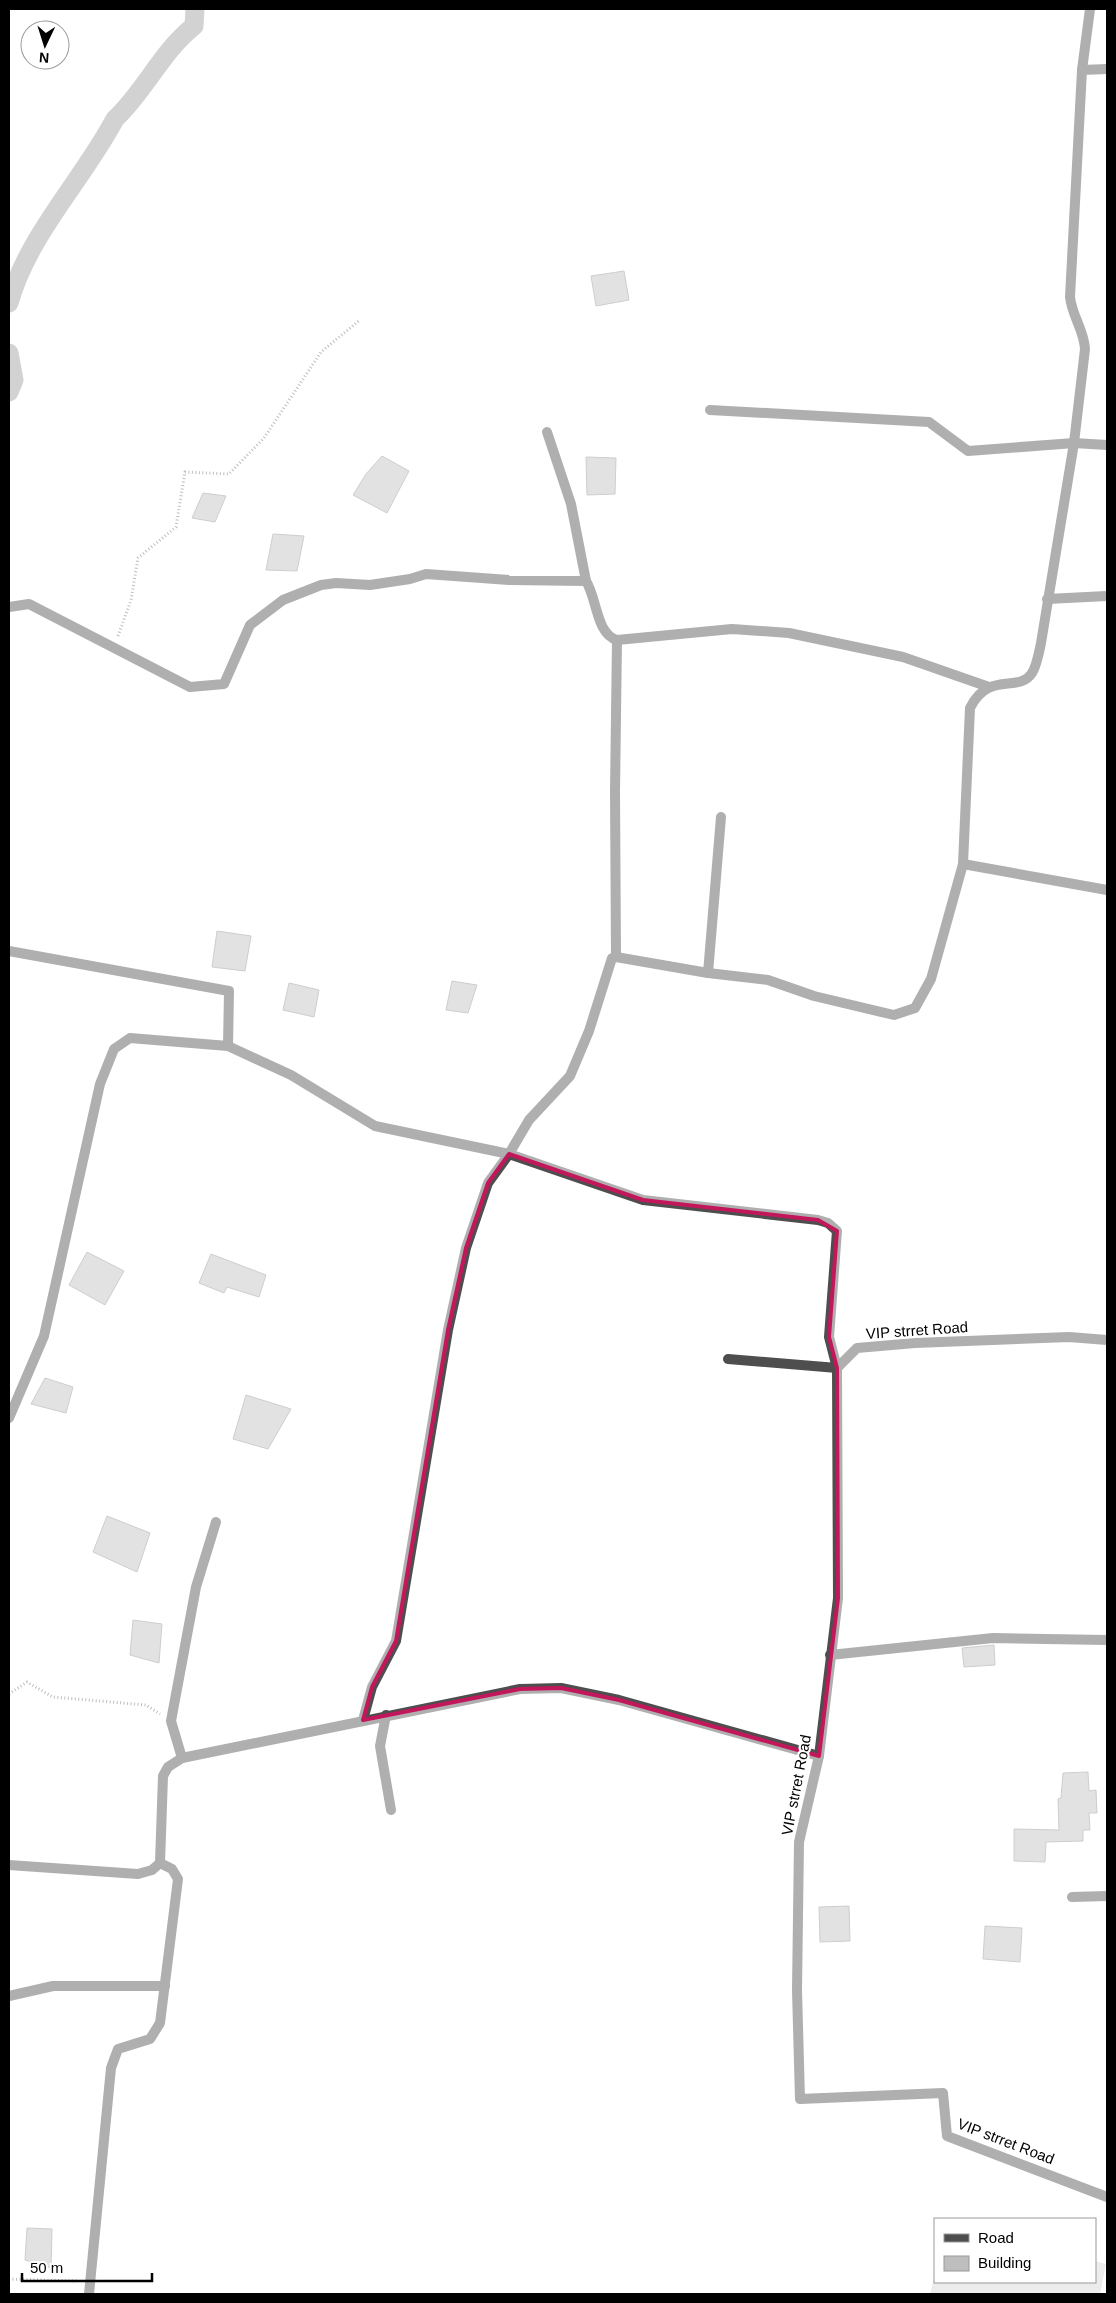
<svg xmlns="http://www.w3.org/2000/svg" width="1116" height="2303" font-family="Helvetica,sans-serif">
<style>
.green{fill:#d5d5d5}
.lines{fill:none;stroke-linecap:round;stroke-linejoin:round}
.canal{stroke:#9c9c9c;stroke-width:19}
.building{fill:#bebebe;stroke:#929292}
.path{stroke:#707070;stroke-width:3;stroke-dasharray:1 2.5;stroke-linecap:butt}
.street{stroke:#4e4e4e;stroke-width:10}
.marked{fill:none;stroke:#c2185b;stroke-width:4;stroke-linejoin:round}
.labels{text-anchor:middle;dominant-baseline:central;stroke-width:4.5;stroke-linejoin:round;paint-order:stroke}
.street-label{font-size:15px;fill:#000;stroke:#fff}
</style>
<rect width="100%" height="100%" fill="#fff"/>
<polygon class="green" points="1095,2261 1106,2264 1100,2294 930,2294 935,2274 935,2282 1095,2282"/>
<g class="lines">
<g class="canal">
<path d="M9,303C28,235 82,181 115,119C145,91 162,51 194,26L195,9"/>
<polyline points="9,353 14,380 9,392"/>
</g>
</g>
<g class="building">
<polygon points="624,271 629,300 596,306 591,276"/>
<polygon points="382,456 409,471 387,513 353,495 366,474"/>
<polygon points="586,457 616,458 615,494 587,495"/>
<polygon points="203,493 226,496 215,522 192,518"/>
<polygon points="273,534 304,536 297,571 266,570"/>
<polygon points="217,931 251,936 245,971 212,967"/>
<polygon points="452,981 477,985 468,1013 446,1010"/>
<polygon points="289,983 319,990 314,1017 283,1010"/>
<polygon points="87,1252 124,1271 105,1305 69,1285"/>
<polygon points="211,1254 266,1275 259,1297 227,1287 224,1293 199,1283"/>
<polygon points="45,1378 73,1387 66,1413 31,1404"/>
<polygon points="246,1395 291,1409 268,1449 233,1439"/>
<polygon points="107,1516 150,1533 137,1572 93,1552"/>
<polygon points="133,1620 162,1624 159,1663 130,1655"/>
<polygon points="994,1645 995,1665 964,1667 962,1648"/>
<polygon points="1088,1772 1089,1791 1096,1790 1097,1813 1089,1813 1090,1830 1083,1830 1083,1841 1046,1842 1045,1862 1014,1861 1014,1829 1059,1830 1058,1799 1061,1798 1063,1773"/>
<polygon points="849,1906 850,1941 820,1942 819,1907"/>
<polygon points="985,1926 1022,1928 1020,1962 983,1959"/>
<polygon points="27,2228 52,2229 51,2268 25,2260"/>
</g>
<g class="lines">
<g class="path">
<polyline points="118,636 131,600 138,558 176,527 185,472 229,474 264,438 321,352 360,320"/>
<polyline points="9,1694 27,1682 53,1697 146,1705 160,1714"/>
<polyline points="9,2279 77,2281"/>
</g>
<g class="street">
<polyline points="1082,70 1090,9"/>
<polyline points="710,410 929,422 968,451 1074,443 1107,445"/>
<polyline points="547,432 571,504 586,581"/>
<polyline points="1047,599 1107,596"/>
<path d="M9,607L29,604L190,687L224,684L250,625L283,600L321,585L336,583L370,585L410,579L426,574L509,580L586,581C597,598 596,634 617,640L732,629L789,633L903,657L989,687"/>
<polyline points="963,864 1107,890"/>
<polyline points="9,951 229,991 228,1046"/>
<polyline points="616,957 615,792 617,640"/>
<polyline points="708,973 721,817"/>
<polyline points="1107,1340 1069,1337 915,1343 857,1348 837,1368 838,1598 819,1756 799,1842 797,1990 800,2099 943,2093 947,2136 1107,2197"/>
<polyline points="9,1418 44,1336 100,1084 114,1049 130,1038 228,1046 291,1075 375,1126 509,1154 643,1200 818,1220 828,1223 837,1231 829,1337 837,1368 728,1359"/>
<polyline points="830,1655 993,1638 1107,1640"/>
<polyline points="386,1715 380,1746 391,1810"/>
<path d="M363,1720L372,1687L396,1641L448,1330L466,1248L488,1183L509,1154L529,1120L570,1076L589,1031L612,958L616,957L708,973L768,980L814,996L894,1015L915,1008L931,979L963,864L970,708C989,670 1018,694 1032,673C1037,665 1039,652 1041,643L1074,443L1085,349C1084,330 1072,316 1070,297L1082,70L1107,69"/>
<polyline points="182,1758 171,1721 196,1587 216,1522"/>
<polyline points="9,1865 138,1874 152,1870 160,1863 163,1776 168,1767 182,1758 520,1689 561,1688 619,1700 819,1756"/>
<polyline points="1072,1897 1107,1896"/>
<polyline points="9,1996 53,1986 165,1986"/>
<polyline points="89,2294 111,2068 118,2049 150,2039 160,2023 178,1879 172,1869 160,1863"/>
</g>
</g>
<path d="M0 0H1116V2303H0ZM509,1154L643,1200L818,1220L837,1231L829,1337L837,1368L838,1598L819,1756L619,1700L561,1688L520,1689L363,1720L372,1687L396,1641L448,1330L466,1248L488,1183Z" fill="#fff" fill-opacity=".55" fill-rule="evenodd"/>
<path class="marked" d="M509,1154L643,1200L818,1220L837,1231L829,1337L837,1368L838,1598L819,1756L619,1700L561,1688L520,1689L363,1720L372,1687L396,1641L448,1330L466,1248L488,1183Z"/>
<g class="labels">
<g class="street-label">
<text transform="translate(917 1330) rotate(-4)">VIP strret Road</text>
<text transform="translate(796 1785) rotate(-79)">VIP strret Road</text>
<text transform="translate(1006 2141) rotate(21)">VIP strret Road</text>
</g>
</g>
<rect width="1116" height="2303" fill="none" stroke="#000000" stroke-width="20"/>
<rect x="934" y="2218" width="162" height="65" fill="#ffffff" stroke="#999999"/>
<rect x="944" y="2234" width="25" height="8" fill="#4e4e4e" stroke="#999999"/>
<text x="978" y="2243" font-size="15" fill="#000000">Road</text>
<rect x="944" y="2256" width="25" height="15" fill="#bebebe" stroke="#999999"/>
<text x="978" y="2268" font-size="15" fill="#000000">Building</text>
<g transform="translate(45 45) rotate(184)"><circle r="24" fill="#ffffff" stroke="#999999"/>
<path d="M0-4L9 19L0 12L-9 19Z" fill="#000000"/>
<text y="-8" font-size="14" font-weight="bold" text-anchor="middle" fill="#000000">N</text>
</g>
<path d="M22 2273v8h130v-8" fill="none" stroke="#000000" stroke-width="2.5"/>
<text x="30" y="2273" font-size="15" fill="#000000" stroke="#ffffff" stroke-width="4" paint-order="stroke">50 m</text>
</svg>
